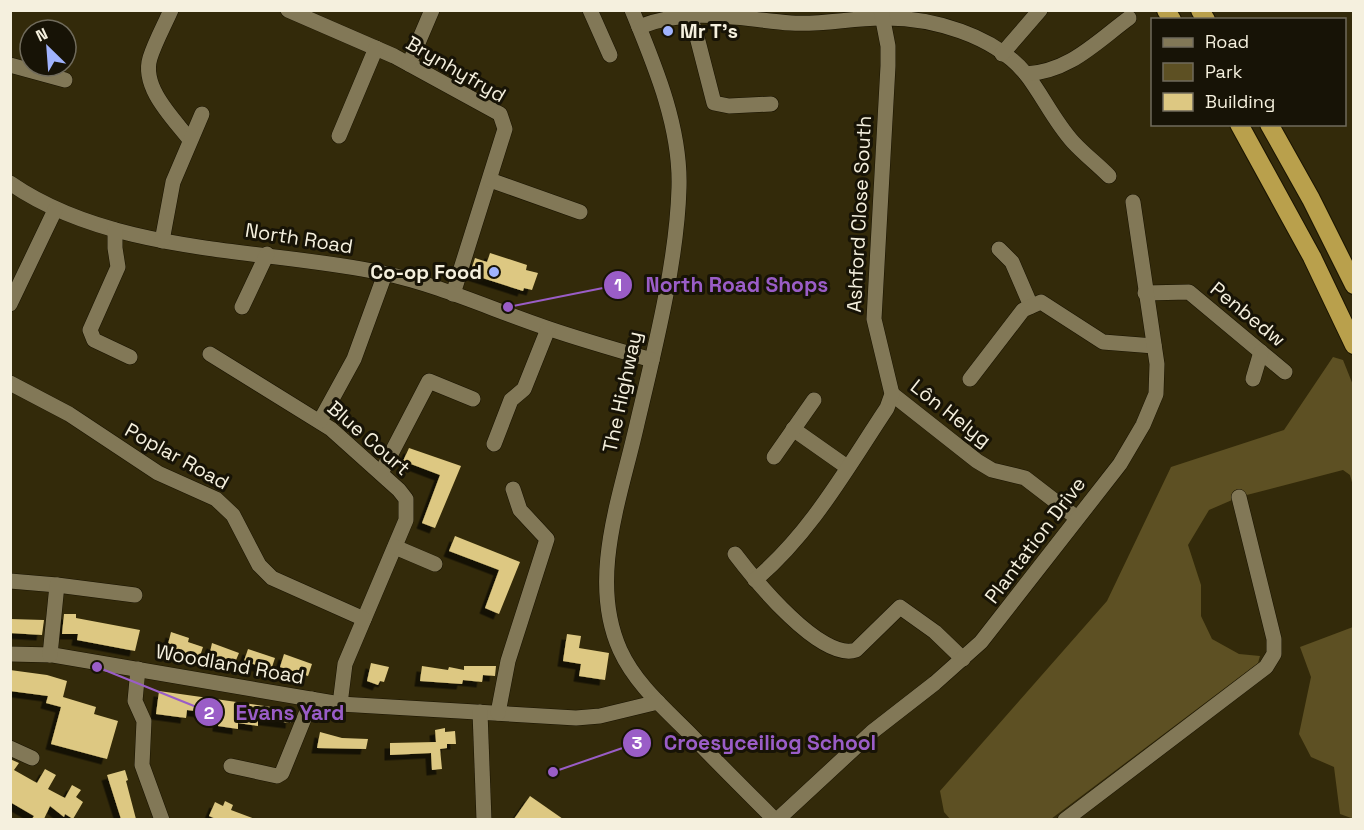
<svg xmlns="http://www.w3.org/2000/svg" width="1364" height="830" font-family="'Space Grotesk',sans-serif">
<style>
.green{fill:#5d5023}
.building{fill:#ddc882;filter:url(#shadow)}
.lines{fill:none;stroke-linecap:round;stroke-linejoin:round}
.minor-casing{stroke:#191300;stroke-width:16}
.highway-casing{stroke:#191300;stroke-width:20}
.minor{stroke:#827857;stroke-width:15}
.highway{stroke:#b9a04c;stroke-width:18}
.poi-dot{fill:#a0b3fd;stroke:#171306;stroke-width:2}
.labels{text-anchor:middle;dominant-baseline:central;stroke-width:6;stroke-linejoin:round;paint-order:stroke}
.poi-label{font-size:20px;font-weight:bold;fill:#f5f0de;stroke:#171306;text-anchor:start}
.street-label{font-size:20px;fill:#f5f0de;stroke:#171306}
.leader{fill:none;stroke:#9a5dc7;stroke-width:2}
.callout-dot{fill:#9a5dc7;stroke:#171306;stroke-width:2}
.mark-label{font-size:18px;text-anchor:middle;font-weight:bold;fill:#fff}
.callout-label{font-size:21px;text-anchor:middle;font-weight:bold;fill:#9a5dc7;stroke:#171306;stroke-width:6;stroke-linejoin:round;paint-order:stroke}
</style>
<defs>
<filter id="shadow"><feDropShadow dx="-5.5" dy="5.5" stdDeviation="0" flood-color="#0009"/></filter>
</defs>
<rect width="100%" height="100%" fill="#332a0a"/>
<g class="green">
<polygon points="1333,357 1343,360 1353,385 1353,486 1350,475 1343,470 1239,497 1209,510 1188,545 1201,585 1201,616 1212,639 1239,654 1260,656 1258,663 1051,819 950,819 944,812 940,791 1107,601 1171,467 1284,430"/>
<polygon points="1353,627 1354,819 1340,814 1334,767 1311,757 1299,734 1311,677 1300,647"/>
</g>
<g class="building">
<polygon points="490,253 527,265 526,270 538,273 532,290 524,288 523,291 473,275 474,271 471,270 475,258 487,262"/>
<polygon points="409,448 461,466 435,528 422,523 440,475 403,461"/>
<polygon points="455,536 520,562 499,614 485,608 499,570 449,551"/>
<polygon points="64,614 76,614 76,618 140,630 135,651 77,640 78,634 62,634"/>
<polygon points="10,619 44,620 42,635 10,633"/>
<polygon points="171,632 189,638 188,642 203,647 199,659 167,648"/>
<polygon points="567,634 581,636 579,648 609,653 605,680 579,676 581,664 563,661"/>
<polygon points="212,643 239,653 234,665 209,656"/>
<polygon points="248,649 275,658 271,670 244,661"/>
<polygon points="284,654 312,664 308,676 280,667"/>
<polygon points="371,663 389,667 384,682 380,681 378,685 367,681"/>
<polygon points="422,666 448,670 449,667 464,670 464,666 496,666 495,676 483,675 482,682 463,680 462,684 420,681"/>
<polygon points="10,670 47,675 67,681 63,697 96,707 94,714 118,721 107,759 51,744 61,707 46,703 48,696 10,691"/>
<polygon points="159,691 292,710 291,723 258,719 258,726 238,723 238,729 218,726 219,714 187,710 186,718 156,714"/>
<polygon points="445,728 445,732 455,731 456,744 447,744 447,748 440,749 442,769 432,770 431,753 390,755 390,743 436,742 435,730"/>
<polygon points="320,732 342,738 368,739 366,749 317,748"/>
<polygon points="10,759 19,763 14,770 37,783 45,769 56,775 48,789 65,798 72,785 81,790 76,797 83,802 73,819 65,814 64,817 50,806 44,819 32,819 34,816 10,802"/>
<polygon points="125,770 128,780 126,781 136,819 121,819 107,775"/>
<polygon points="530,796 563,819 514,819"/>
<polygon points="225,801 233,805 231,810 255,819 216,819 209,816 215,802 223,806"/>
</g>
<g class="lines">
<defs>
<g id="minor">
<path d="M171,10C164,26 155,42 150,58C141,88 174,119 190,140"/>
<polyline points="288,10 394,56 500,114 505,129 453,294"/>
<polyline points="590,10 610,55"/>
<path d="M632,10C655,66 681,127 679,188C677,262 654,352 637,424C621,496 588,579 620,650C635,683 663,707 689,733C717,762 746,791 775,820"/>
<polyline points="689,14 697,37 714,103 729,106 771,104"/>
<path d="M639,27C689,6 739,19 791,23C822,25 851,18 882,18C931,17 994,35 1026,74C1043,96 1054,121 1073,142C1084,154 1097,164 1109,176"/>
<polyline points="1002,54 1040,10"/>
<polyline points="409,64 432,10"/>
<polyline points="10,65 65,80"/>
<path d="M1026,74C1070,71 1095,43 1129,18"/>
<polyline points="339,136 376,48"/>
<polyline points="490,180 580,212"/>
<path d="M10,183C114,255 262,248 383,273C440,285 493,310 547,328C582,340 617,350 652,360"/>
<polyline points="115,230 115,248 118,267 90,330 94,340 130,357"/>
<polyline points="162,241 173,182 202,114"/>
<polyline points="999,249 1012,262 1031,306"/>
<polyline points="1145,293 1189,292 1285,372"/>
<polyline points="10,304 55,210"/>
<polyline points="242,307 267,254"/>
<polyline points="210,354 331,429 399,490 406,499 406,520 345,664 340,704"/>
<polyline points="970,379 1023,310 1041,302 1103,342 1154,346"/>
<polyline points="1253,379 1261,352"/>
<polyline points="10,383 69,414 158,473 216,499 233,515 259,565 272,578 364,619"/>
<polyline points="892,394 977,461 992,470 1025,478 1077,518"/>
<polyline points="320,421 354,359 385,274"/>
<polyline points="793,429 847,467"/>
<polyline points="494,444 511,400 524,389 548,329"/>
<polyline points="774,457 814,400"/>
<polyline points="381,473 429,381 473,399"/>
<polyline points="395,547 435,564"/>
<path d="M735,554C754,579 821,662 856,650L900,607L935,632L963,659"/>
<path d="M755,580C811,533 847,468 887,408L892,394L874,319L888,66V46L881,10"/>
<polyline points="10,581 57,585"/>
<polyline points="10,654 53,655 340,704 576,718 600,716 658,702"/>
<polyline points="50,655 57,585 135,595"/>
<polyline points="138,669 135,701 144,721 142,765 162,820"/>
<polyline points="480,712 484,820"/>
<polyline points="498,713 508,661 547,539 520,510 513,489"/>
<polyline points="10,748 32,758"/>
<polyline points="231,766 277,776 282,773 312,699"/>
<polyline points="777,820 872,732 935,683 981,642 1120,464 1143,425 1156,394 1157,364 1133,202"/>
<polyline points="1065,820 1266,667 1274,654 1274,639 1239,497"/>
</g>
<g id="highway">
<polyline points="1166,10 1172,20"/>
<polyline points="1200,10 1206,20"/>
<polyline points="1239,124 1312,257 1354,345"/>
<polyline points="1269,124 1311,199 1354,285"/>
</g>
</defs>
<use href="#minor" class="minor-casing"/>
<use href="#highway" class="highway-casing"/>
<use href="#minor" class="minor"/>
<use href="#highway" class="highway"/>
</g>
<g class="poi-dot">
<circle cx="668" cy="31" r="6"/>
<circle cx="494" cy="272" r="6"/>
</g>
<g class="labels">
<g class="poi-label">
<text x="680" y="31">Mr T's</text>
<text x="482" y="272" text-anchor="end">Co-op Food</text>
</g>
<g class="street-label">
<text transform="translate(456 69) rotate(30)">Brynhyfryd</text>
<text transform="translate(859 214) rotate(-87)">Ashford Close South</text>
<text transform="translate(299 238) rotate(9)">North Road</text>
<text transform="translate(1248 314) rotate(39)">Penbedw</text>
<text transform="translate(622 392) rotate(-78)">The Highway</text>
<text transform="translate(951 413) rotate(38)">Lôn Helyg</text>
<text transform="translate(369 438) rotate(41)">Blue Court</text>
<text transform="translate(177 456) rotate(29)">Poplar Road</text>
<text transform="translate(1035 540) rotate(-53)">Plantation Drive</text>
<text transform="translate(230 664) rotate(10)">Woodland Road</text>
</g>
</g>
<path class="leader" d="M508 307L618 285M97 667L209 712M553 772L637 743"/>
<g class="callout-dot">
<circle cx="508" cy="307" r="6"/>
<circle cx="97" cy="667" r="6"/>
<circle cx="553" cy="772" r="6"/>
<circle cx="618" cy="285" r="15"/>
<circle cx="209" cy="712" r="15"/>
<circle cx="637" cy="743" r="15"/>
</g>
<g class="mark-label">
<text x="618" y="291">1</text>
<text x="209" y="719">2</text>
<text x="637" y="749">3</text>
</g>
<g class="callout-label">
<text x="737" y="292">North Road Shops</text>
<text x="290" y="720">Evans Yard</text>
<text x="770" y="750">Croesyceiliog School</text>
</g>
<rect width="1364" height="830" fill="none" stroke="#f5f0de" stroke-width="24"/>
<rect x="1151" y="18" width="195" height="108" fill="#171306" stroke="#706b5c" stroke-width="1.5"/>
<rect x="1163" y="38" width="30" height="9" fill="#827857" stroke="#706b5c" stroke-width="1.5"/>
<text x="1205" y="48" font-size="18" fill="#f5f0de">Road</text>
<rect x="1163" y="63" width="30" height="18" fill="#5d5023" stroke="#706b5c" stroke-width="1.5"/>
<text x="1205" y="78" font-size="18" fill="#f5f0de">Park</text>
<rect x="1163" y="93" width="30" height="18" fill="#ddc882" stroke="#706b5c" stroke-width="1.5"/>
<text x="1205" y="108" font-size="18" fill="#f5f0de">Building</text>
<g transform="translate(48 48) rotate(335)"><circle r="28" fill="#171306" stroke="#706b5c" stroke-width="1.5"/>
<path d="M0-4.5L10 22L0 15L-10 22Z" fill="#a0b3fd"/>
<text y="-9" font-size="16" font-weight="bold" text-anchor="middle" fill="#f5f0de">N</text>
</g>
</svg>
